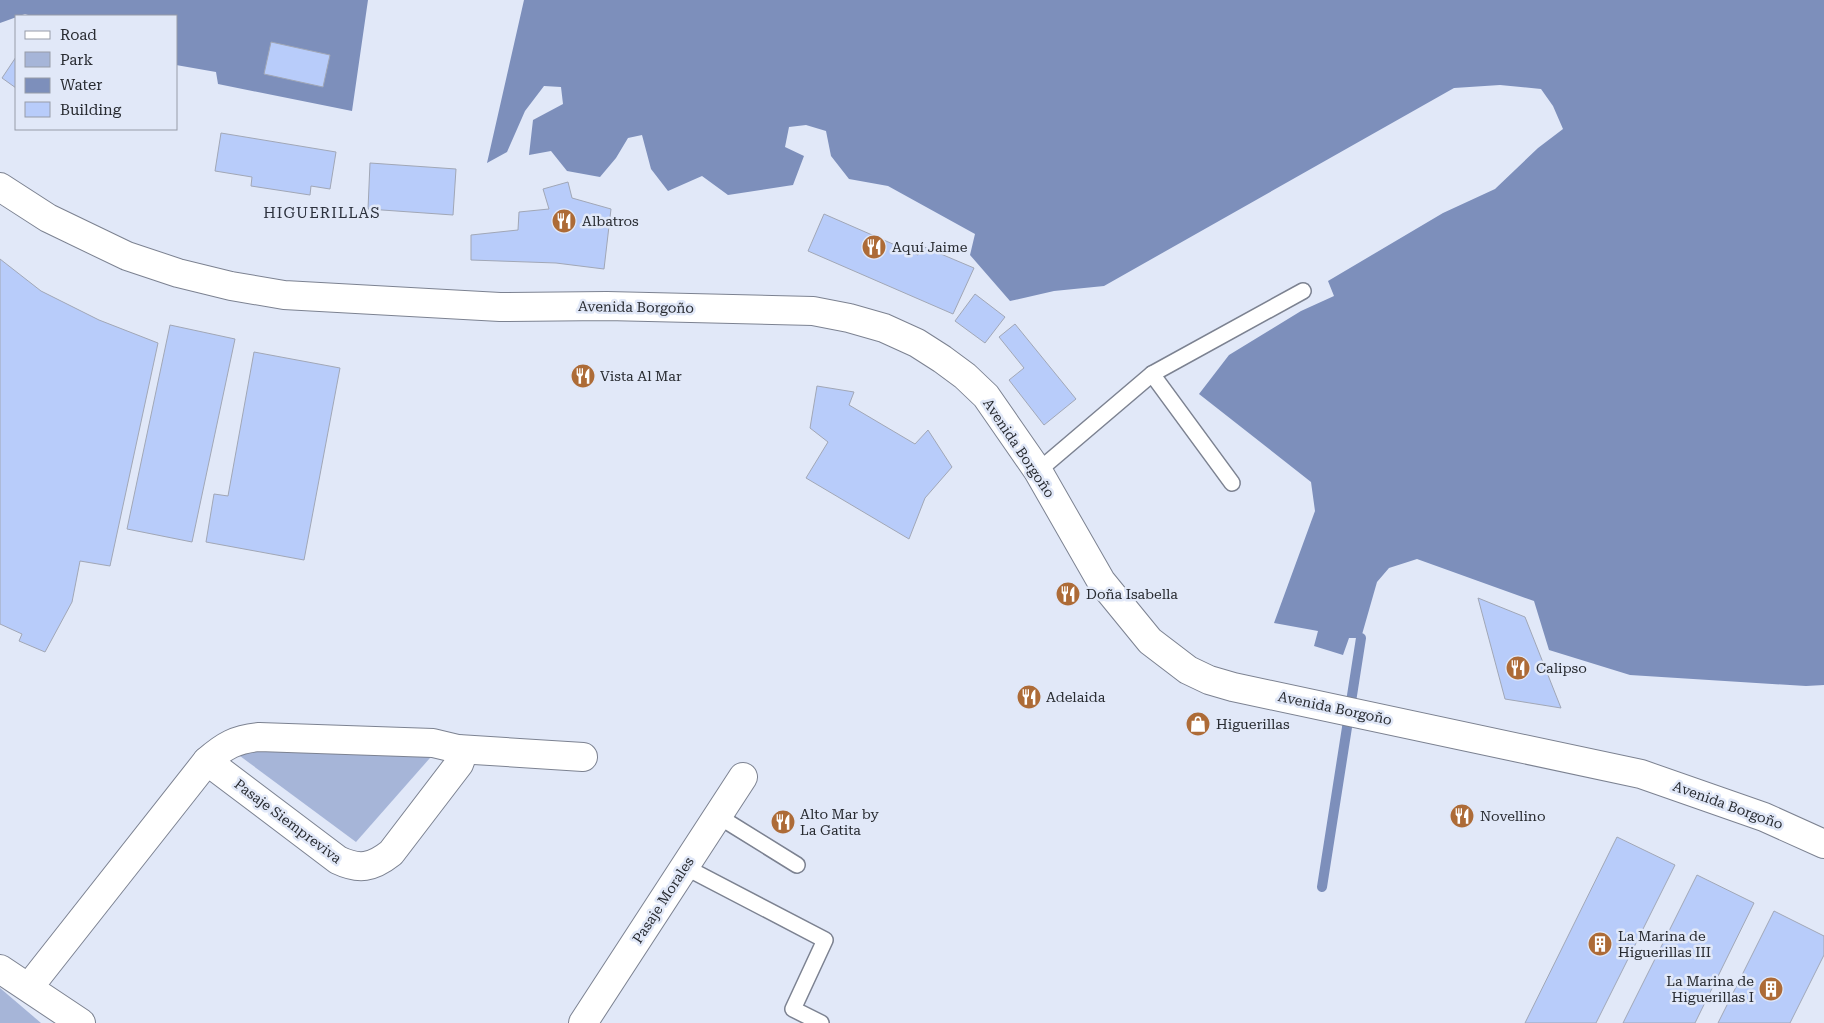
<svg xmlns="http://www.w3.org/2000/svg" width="1824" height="1023" font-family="'Roboto Serif',serif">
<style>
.green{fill:#a6b5d8}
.water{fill:#7d8fbb}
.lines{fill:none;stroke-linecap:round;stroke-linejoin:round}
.stream{stroke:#7d8fbb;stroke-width:10}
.building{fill:#b8ccfa;stroke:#a1a7b6}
.lane-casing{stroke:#7c8291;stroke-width:18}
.street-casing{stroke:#7c8291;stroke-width:30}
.secondary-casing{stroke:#7c8291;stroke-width:30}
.lane{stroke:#fff;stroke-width:15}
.street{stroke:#fff;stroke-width:28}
.secondary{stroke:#fff;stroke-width:28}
.labels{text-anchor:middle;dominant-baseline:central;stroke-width:5;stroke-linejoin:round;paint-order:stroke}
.poi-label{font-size:14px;fill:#282b31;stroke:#e1e8f8;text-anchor:start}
.street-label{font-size:14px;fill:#282b31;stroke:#e1e8f8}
.neighbourhood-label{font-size:15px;letter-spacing:1px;fill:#2c313d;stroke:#e1e8f8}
</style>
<rect width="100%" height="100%" fill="#e1e8f8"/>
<g class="green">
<polygon points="255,742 437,750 356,842 240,756"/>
<polygon points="0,988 41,1023 0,1023"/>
</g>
<g class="water">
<polygon points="0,0 368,0 352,111 218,84 216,72 176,65 176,16 31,16 25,14 0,23"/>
<polygon points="524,0 1824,0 1824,685 1806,686 1630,675 1549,650 1534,601 1417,559 1389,568 1377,582 1361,638 1349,638 1343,655 1314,646 1318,631 1274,623 1315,511 1311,482 1199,394 1229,355 1301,311 1334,296 1328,281 1443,213 1495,189 1538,148 1563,129 1553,106 1541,89 1500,85 1454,88 1104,286 1054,291 1010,301 970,255 975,234 888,186 849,179 831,156 826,131 806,125 789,127 785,147 804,156 793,185 728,195 702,176 668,191 651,169 642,135 628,138 616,158 600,177 567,171 551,151 529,155 533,120 563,104 561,87 544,86 525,111 507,152 487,163"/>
</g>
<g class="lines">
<polyline class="stream" points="1322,887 1361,638"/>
</g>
<g class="building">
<polygon points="271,42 330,55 323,87 264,74"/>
<polygon points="16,57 16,88 2,78"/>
<polygon points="221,133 336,152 330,189 311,186 310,195 251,186 252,177 215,171"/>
<polygon points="370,163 456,169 453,215 368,209"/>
<polygon points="568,182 572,198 611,209 604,269 556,263 471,260 471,235 518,230 519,212 549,209 543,189"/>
<polygon points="824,214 918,255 922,246 974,268 953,314 808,251"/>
<polygon points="0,259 41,291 99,320 158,343 110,566 80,561 72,602 45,652 19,641 22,634 0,624"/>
<polygon points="975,294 1005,317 985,343 955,321"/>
<polygon points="1015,324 1076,399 1044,425 1009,380 1024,368 999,337"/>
<polygon points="170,325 235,339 192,542 127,529"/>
<polygon points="254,352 340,368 304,560 206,542 214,494 228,496"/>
<polygon points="817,386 854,392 849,405 915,444 928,430 952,467 925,498 909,539 806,478 828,442 810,428"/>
<polygon points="1478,598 1525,617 1561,708 1505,699"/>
<polygon points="1617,837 1675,865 1596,1023 1525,1023"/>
<polygon points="1697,875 1754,903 1695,1023 1623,1023"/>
<polygon points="1774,911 1824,936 1824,955 1790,1023 1718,1023"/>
</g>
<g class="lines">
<defs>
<g id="lane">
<polyline points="1152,374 1232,483"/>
<polyline points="1038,471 1152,374 1303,291"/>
<polyline points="718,816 797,865"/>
<polyline points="685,867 825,940 793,1009 821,1023"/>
</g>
<g id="street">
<path d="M207,761L338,860C359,870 372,868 391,853L459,764L462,756L458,749"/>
<polyline points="0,969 81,1023"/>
<path d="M29,987L207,761C224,746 236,739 259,737L433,743L458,749L583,757"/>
<polyline points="583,1023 743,777"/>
</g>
<polyline id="secondary" points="0,187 48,218 127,256 178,273 231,286 284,295 500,307 607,306 813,311 849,318 884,328 917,343 942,359 965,376 986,396 1038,471 1101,581 1150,641 1188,670 1209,680 1233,687 1641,774 1764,817 1824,844"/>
</defs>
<use href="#lane" class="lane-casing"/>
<use href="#street" class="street-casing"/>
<use href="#secondary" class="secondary-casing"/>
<use href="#lane" class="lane"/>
<use href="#street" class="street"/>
<use href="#secondary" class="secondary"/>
</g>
<defs>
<symbol id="restaurant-disc" viewBox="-11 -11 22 22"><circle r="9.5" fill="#ad6b37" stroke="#e1e8f8"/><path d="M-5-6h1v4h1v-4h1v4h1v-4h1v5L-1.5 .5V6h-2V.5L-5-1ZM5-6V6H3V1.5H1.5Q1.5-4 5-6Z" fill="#fff"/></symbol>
<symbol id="shop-disc" viewBox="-11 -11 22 22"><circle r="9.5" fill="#ad6b37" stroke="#e1e8f8"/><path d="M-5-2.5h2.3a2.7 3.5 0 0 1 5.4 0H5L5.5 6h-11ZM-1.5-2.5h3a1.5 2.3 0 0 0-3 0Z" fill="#fff"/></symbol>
<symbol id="building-disc" viewBox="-11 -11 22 22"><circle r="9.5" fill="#ad6b37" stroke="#e1e8f8"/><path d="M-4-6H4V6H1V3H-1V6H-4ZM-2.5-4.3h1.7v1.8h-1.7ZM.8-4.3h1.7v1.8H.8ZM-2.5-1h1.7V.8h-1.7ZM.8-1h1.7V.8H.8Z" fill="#fff"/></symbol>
</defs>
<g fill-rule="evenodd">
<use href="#restaurant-disc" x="550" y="207" width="28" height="28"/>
<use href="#restaurant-disc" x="860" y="233" width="28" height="28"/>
<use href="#restaurant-disc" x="569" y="362" width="28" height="28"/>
<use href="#restaurant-disc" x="1054" y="580" width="28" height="28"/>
<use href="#restaurant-disc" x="1504" y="654" width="28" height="28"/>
<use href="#restaurant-disc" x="1015" y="683" width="28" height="28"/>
<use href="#shop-disc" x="1184" y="710" width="28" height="28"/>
<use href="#restaurant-disc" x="1448" y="802" width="28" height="28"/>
<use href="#restaurant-disc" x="769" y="808" width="28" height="28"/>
<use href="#building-disc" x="1586" y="930" width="28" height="28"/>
<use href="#building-disc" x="1757" y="975" width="28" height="28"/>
</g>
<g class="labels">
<g class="poi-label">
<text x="582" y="221">Albatros</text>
<text x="892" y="247">Aquí Jaime</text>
<text x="600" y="376">Vista Al Mar</text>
<text x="1086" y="594">Doña Isabella</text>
<text x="1536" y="668">Calipso</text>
<text x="1046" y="697">Adelaida</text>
<text x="1216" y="724">Higuerillas</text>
<text x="800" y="814">Alto Mar by<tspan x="800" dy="16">La Gatita</tspan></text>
<text x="1480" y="816">Novellino</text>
<text x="1618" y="936">La Marina de<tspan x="1618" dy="16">Higuerillas III</tspan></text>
<text x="1754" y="981" text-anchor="end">La Marina de<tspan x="1754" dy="16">Higuerillas I</tspan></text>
</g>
<g class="street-label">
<text transform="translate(636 307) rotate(1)">Avenida Borgoño</text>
<text transform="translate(1019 448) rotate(56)">Avenida Borgoño</text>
<text transform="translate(1335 708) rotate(12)">Avenida Borgoño</text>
<text transform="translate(1728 805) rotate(20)">Avenida Borgoño</text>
<text transform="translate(288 821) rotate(37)">Pasaje Siempreviva</text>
<text transform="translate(663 900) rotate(-57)">Pasaje Morales</text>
</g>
<g class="neighbourhood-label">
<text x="322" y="213">HIGUERILLAS</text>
</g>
</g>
<rect x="15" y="15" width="162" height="115" fill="#e1e8f8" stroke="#979ca8"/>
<rect x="25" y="31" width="25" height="8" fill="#ffffff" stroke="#979ca8"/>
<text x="60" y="40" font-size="15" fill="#282b31">Road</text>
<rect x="25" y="52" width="25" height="15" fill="#a6b5d8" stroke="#979ca8"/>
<text x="60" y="65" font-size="15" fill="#282b31">Park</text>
<rect x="25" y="78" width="25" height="15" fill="#7d8fbb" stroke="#979ca8"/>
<text x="60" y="90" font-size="15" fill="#282b31">Water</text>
<rect x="25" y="102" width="25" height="15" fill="#b8ccfa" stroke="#979ca8"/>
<text x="60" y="115" font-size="15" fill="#282b31">Building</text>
</svg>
